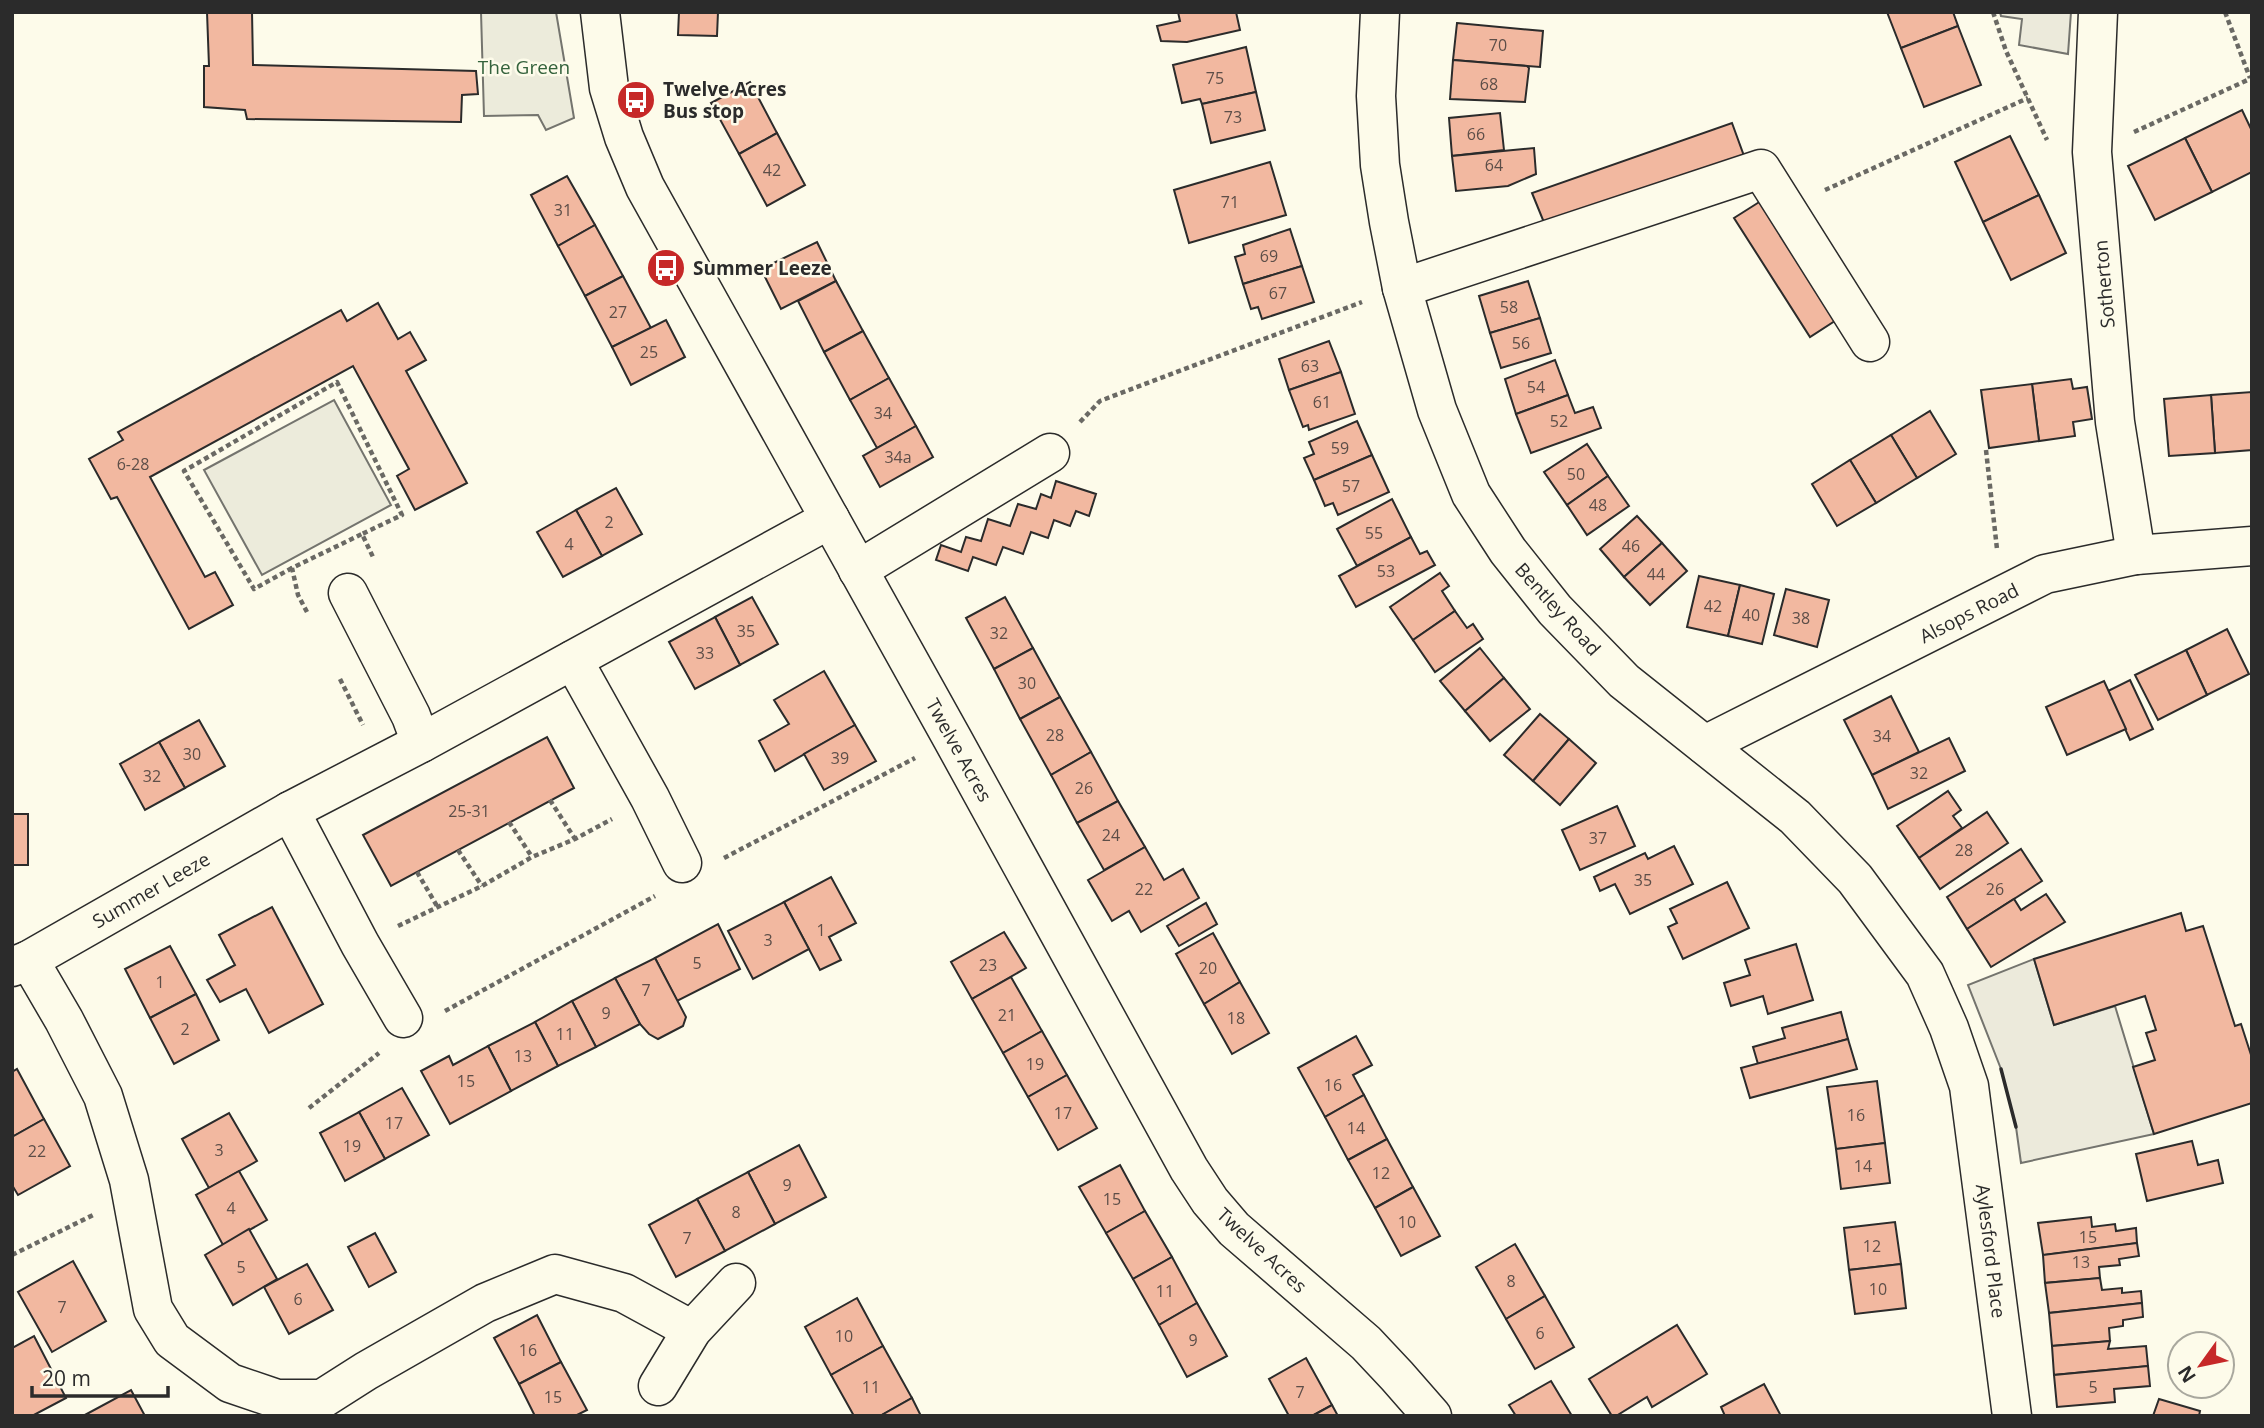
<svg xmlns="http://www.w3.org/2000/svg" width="2264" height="1428" font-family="'Open Sans',sans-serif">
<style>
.green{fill:#ecebdb;stroke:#74746e;stroke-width:2}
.parking{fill:#eceadb;stroke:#74746e;stroke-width:2}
.building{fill:#f2b8a0;stroke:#2b2b2b;stroke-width:2}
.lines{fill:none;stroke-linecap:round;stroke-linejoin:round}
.minor-casing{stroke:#2b2b2b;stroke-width:41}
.path{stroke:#6a6964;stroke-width:4.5;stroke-dasharray:5 3.5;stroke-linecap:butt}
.minor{stroke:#fdfbea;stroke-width:38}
.wall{stroke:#2b2b2b;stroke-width:3.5}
.labels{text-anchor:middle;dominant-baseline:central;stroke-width:5;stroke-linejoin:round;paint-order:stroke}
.number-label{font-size:16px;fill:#5d4e48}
.park-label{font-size:19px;fill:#34623c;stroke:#fdfbea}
.poi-label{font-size:19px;font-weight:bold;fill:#2b2b2b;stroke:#fdfbea;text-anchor:start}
.street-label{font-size:19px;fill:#2b2b2b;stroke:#fdfbea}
</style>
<rect width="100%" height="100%" fill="#fdfbea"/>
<g class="green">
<polygon points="481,12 556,12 574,118 546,130 538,115 484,116"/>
<polygon points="334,400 391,505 262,575 204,470"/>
</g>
<g class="parking">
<polygon points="2000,12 2071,12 2068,54 2019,45 2022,19 2001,16"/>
<polygon points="2034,959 2054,1025 2115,1006 2154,1134 2021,1163 2016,1127 2001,1069 1968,985"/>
</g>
<g class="building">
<polygon points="207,12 252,12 253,65 476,71 478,94 462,95 461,122 247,119 245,110 204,107 204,66 209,66"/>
<polygon points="679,12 718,12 717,36 678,35"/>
<polygon points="1178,12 1236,12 1240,30 1187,42 1161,41 1157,26 1180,21"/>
<polygon points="1887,12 1953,12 1958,26 1901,48"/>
<polygon points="1457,23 1543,31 1540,67 1453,60"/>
<polygon points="1958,26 1981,85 1924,107 1901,48"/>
<polygon points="1246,47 1256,92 1202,104 1200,99 1182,103 1173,65"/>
<polygon points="1453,60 1527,66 1529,68 1525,102 1450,99"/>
<polygon points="750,82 777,133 739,154 711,103"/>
<polygon points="1256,92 1265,130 1211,143 1202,104"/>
<polygon points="2242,110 2252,131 2252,172 2212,192 2185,138"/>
<polygon points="1500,113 1504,150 1452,156 1449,118"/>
<polygon points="1732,123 1744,156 1545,225 1532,193"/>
<polygon points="777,133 805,185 767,206 739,154"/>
<polygon points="2010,136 2039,195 1983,222 1955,162"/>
<polygon points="2185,138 2212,192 2155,220 2128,166"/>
<polygon points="1534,148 1536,174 1508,186 1456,191 1452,156"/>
<polygon points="1270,162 1286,215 1189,243 1174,190"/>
<polygon points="567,176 595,225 558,246 531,195"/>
<polygon points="2039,195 2066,253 2011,280 1983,222"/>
<polygon points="1764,199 1841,317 1810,337 1734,218"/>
<polygon points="595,225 623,276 585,296 558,246"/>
<polygon points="1290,229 1302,266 1243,284 1235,257 1245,254 1243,245"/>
<polygon points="817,242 836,281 781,309 761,269"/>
<polygon points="1302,266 1314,302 1262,319 1258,307 1251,309 1243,284"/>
<polygon points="623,276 651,328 612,347 585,296"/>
<polygon points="836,281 863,331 824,352 798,301"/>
<polygon points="1528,281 1540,318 1490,333 1479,296"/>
<polygon points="378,303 398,339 410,332 426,360 406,371 467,483 415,510 397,476 409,469 353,366 150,477 205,577 215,572 233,605 189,629 117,497 111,499 89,459 123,440 118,432 341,310 347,321"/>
<polygon points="1540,318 1551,353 1501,368 1490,333"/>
<polygon points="666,320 685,357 631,385 612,347"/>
<polygon points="863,331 889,378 850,400 824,352"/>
<polygon points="1329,341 1341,372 1289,390 1279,359"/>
<polygon points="1555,360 1568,395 1516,414 1505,379"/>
<polygon points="1341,372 1355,414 1309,430 1308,425 1303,427 1289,390"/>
<polygon points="889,378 916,426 877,448 850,400"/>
<polygon points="2071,379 2073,389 2087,387 2092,419 2073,422 2075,436 2039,441 2032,384"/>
<polygon points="2032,384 2039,441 1989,448 1981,390"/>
<polygon points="2252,392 2252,450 2215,453 2211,395"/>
<polygon points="1568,395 1575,413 1593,407 1601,428 1531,453 1516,414"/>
<polygon points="2211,395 2215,453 2169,456 2164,399"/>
<polygon points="1930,411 1956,454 1917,478 1891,435"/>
<polygon points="1357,421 1372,455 1314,480 1304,458 1314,454 1309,442"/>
<polygon points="916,426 933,457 880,487 863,456"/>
<polygon points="1891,435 1917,478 1876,503 1850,460"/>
<polygon points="1587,444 1608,476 1567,505 1544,472"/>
<polygon points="1372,455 1389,492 1338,515 1333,503 1325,506 1314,480"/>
<polygon points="1850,460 1876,503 1837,526 1812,484"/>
<polygon points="1608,476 1629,506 1587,535 1567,505"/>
<polygon points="1056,481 1096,494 1089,516 1076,511 1070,526 1054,520 1048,538 1031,532 1023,554 1003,547 996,565 973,557 968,571 936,560 941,545 961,552 966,537 981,541 988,519 1010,526 1018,504 1036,509 1041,494 1051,498"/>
<polygon points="616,488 642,534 602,556 576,510"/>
<polygon points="1392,499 1411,537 1357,566 1337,529"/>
<polygon points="576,510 602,556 563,577 537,532"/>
<polygon points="1637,516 1662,543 1624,577 1600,549"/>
<polygon points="1411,537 1420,554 1427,551 1435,565 1356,607 1339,576"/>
<polygon points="1662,543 1687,571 1650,605 1624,577"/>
<polygon points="1440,573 1449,586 1442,591 1455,611 1413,640 1390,607"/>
<polygon points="1699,576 1740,585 1728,636 1687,627"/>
<polygon points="1740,585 1774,594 1762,644 1728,636"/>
<polygon points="1786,589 1829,600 1817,647 1774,635"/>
<polygon points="752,597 778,644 740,665 715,617"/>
<polygon points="1005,597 1033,648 994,669 966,618"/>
<polygon points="1455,611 1467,628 1473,624 1483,639 1435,672 1413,640"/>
<polygon points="715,617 740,665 695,689 669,642"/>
<polygon points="2227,629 2249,674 2207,695 2186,650"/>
<polygon points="1033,648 1060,697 1020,719 994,669"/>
<polygon points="1480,648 1504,678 1465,711 1440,681"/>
<polygon points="2186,650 2207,695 2158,720 2135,675"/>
<polygon points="824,671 855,725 775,771 759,741 789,724 774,700"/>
<polygon points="1504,678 1530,709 1490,741 1465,711"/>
<polygon points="2130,680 2153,729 2130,740 2108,691"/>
<polygon points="2104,681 2126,729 2067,755 2046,707"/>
<polygon points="1891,696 1919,752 1872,775 1844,720"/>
<polygon points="1060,697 1091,752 1051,775 1020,719"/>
<polygon points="1540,714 1569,739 1533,781 1504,755"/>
<polygon points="199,720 225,766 185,788 159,742"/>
<polygon points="855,725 876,761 824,790 804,754"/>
<polygon points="547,737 574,788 391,886 363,835"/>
<polygon points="1949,738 1965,771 1888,809 1872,775"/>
<polygon points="1569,739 1596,763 1560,805 1533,781"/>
<polygon points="159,742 185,788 145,810 120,764"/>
<polygon points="1091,752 1118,801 1077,823 1051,775"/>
<polygon points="1948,791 1961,810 1953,816 1962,828 1919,858 1897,826"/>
<polygon points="1118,801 1145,847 1104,870 1077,823"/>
<polygon points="1617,806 1635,846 1580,870 1562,830"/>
<polygon points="1987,812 2008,843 1940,889 1919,858"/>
<rect x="12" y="814" width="16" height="51"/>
<polygon points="1674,846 1693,884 1630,914 1615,884 1600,891 1594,877 1645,853 1648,859"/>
<polygon points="1145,847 1164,880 1183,869 1199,898 1141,932 1129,911 1112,921 1088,880"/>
<polygon points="2021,849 2042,881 1967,929 1947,897"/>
<polygon points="831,877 856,923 829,937 841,960 820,970 784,902"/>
<polygon points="1727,882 1749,928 1683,959 1668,927 1677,923 1670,909"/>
<polygon points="2046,894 2065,922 1991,967 1967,929 2014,899 2021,910"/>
<polygon points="784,902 809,949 753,979 728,931"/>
<polygon points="1206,903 1217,924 1179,946 1167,926"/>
<polygon points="272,907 323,1004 269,1033 246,989 220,1002 207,980 235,965 219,935"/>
<polygon points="2181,913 2186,931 2203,926 2235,1026 2241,1024 2252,1058 2252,1103 2154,1134 2133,1067 2155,1060 2146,1033 2156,1030 2145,996 2054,1025 2034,959"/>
<polygon points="718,924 740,969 677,1001 655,958"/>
<polygon points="1004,932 1026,968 972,999 951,962"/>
<polygon points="1213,933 1240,982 1204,1004 1176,954"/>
<polygon points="1796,944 1813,1000 1768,1014 1763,996 1731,1006 1724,983 1750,975 1745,960"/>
<polygon points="170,946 196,994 150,1018 125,969"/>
<polygon points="655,958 686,1017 683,1026 658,1039 649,1034 640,1024 615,978"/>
<polygon points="1011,977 1042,1031 1003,1053 972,999"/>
<polygon points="615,978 640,1024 596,1047 572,1001"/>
<polygon points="1240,982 1269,1033 1232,1054 1204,1004"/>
<polygon points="196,994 219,1040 174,1064 150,1018"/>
<polygon points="572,1001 596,1047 558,1066 535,1022"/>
<polygon points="1841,1012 1848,1039 1758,1064 1753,1047 1785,1038 1782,1028"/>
<polygon points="535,1022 558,1066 511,1091 488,1046"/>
<polygon points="1042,1031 1067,1075 1028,1097 1003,1053"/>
<polygon points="1356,1036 1372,1065 1353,1075 1364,1095 1325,1117 1298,1068"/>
<polygon points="1848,1039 1857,1069 1750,1098 1741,1068"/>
<polygon points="488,1046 511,1091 450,1124 421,1071 449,1056 453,1065"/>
<polygon points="17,1069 44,1119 12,1137 12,1072"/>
<polygon points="1067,1075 1097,1128 1058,1150 1028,1097"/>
<polygon points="1877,1081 1885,1143 1836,1149 1827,1087"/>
<polygon points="402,1088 429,1135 385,1159 359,1112"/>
<polygon points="1364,1095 1387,1139 1348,1160 1325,1117"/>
<polygon points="359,1112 385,1159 345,1181 320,1133"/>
<polygon points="229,1113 257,1161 209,1188 182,1139"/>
<polygon points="44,1119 70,1166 18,1195 12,1185 12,1137"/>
<polygon points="1387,1139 1413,1187 1375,1208 1348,1160"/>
<polygon points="2192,1141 2198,1165 2218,1160 2223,1183 2147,1201 2136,1154"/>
<polygon points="1885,1143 1890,1183 1841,1189 1836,1149"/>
<polygon points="799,1145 826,1197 775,1224 748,1172"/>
<polygon points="1120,1165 1145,1211 1106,1233 1079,1187"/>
<polygon points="239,1171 267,1220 223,1245 196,1195"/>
<polygon points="748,1172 775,1224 725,1251 697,1199"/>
<polygon points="1413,1187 1440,1236 1401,1256 1375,1208"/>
<polygon points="697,1199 725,1251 676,1277 649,1225"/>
<polygon points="1145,1211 1172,1257 1133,1279 1106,1233"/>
<polygon points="2091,1217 2092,1227 2115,1224 2116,1231 2136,1228 2137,1243 2043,1255 2038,1223"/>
<polygon points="1895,1222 1901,1264 1849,1270 1844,1228"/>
<polygon points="249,1229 277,1279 233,1305 205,1255"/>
<polygon points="375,1233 396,1272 369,1287 348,1247"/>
<polygon points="2137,1243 2139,1256 2119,1259 2120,1265 2099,1267 2100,1278 2045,1283 2043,1255"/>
<polygon points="1515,1244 1545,1296 1506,1319 1476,1267"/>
<polygon points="1172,1257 1197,1303 1159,1325 1133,1279"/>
<polygon points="73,1261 106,1321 52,1352 18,1292"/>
<polygon points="307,1264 333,1310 289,1334 264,1287"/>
<polygon points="1901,1264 1906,1308 1855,1314 1849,1270"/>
<polygon points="2100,1278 2102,1290 2122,1288 2122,1293 2141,1291 2142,1303 2049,1313 2045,1283"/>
<polygon points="1545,1296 1574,1347 1535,1369 1506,1319"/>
<polygon points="857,1298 883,1346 831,1375 805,1327"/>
<polygon points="1197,1303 1227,1356 1187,1377 1159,1325"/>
<polygon points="2142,1303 2143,1317 2123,1320 2123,1326 2109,1328 2110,1341 2052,1346 2049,1313"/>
<polygon points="537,1315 561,1362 519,1384 494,1338"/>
<polygon points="1677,1325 1707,1374 1652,1407 1647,1397 1616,1416 1612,1416 1589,1379"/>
<polygon points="34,1336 66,1398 32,1416 12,1416 12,1348"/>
<polygon points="2110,1341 2108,1349 2146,1346 2148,1366 2054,1375 2052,1346"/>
<polygon points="883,1346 912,1398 880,1416 854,1416 831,1375"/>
<polygon points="1306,1358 1332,1405 1312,1416 1289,1416 1269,1379"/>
<polygon points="561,1362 587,1410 575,1416 535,1416 519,1384"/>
<polygon points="2148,1366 2150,1386 2114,1389 2115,1402 2057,1407 2054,1375"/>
<polygon points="1551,1381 1572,1416 1516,1416 1509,1405"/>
<polygon points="1764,1384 1781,1416 1725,1416 1721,1407"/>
<polygon points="131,1390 145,1416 83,1416"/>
<polygon points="912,1398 921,1416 880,1416"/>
<polygon points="2159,1399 2200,1411 2199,1416 2153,1416"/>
<polygon points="1332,1405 1338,1416 1312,1416"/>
</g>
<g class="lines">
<defs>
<g id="minor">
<polyline points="600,12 609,88 624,137 645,187 952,738 1189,1169 1210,1201 1234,1229 1366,1343 1397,1376 1432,1416"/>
<polyline points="1380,12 1376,96 1380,165 1389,222 1402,288 1437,410 1471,494 1508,551 1555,610 1624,681 1795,817 1855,879 1925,974 1949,1028 1969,1086 2012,1416"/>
<polyline points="2098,12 2092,152 2115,422 2136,555"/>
<polyline points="1402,288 1761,169 1870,342"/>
<polyline points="858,570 1050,453"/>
<polyline points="348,593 411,716 421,743"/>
<polyline points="573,660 650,798 682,863"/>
<polyline points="1705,745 2045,574 2136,555 2252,546"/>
<polyline points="290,811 360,944 403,1018"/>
<polyline points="29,960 64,1020 103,1096 129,1180 153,1309 172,1340 230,1383 277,1399 322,1399 366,1371 485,1303 555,1274 624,1293 692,1330"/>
<polyline points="12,967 29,960 290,811 421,743 830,519"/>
<polyline points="658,1386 692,1330 736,1283"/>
</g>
</defs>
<use href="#minor" class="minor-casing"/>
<g class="path">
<polyline points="1993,12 2006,51 2047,140"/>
<polyline points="2225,12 2250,78"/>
<polyline points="2134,132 2252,78"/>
<polyline points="1825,190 2028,98"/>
<polyline points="1080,422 1100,401 1362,302"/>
<polyline points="1986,450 1997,549"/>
<polyline points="292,568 254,589 184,471 337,382 402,515 362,534"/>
<polyline points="307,612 298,595 292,568 362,534 373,557"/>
<polyline points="340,679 363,725"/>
<polyline points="550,800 575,839"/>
<polyline points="509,822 532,857"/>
<polyline points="458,850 482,886"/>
<polyline points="724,858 915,758"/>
<polyline points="417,872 437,906"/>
<polyline points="398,926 482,886 532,857 575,839 612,819"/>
<polyline points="445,1011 655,896"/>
<polyline points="309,1108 379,1053"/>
<polyline points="12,1255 93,1215"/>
</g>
<use href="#minor" class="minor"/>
<polyline class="wall" points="2001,1069 2016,1127"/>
</g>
<defs>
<symbol id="bus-disc" viewBox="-11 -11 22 22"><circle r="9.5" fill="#c62828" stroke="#fdfbea"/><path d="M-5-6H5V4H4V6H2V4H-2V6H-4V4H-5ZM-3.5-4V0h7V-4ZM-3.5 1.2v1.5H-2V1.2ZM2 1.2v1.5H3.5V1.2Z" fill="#fff"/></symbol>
</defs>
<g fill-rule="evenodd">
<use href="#bus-disc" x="614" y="78" width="44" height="44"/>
<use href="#bus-disc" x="644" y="246" width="44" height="44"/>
</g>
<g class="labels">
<g class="number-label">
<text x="1498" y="45">70</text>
<text x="1215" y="78">75</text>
<text x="1489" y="84">68</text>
<text x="1233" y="117">73</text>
<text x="1476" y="134">66</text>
<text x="1494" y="165">64</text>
<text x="772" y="170">42</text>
<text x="1230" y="202">71</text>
<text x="563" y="210">31</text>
<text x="1269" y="256">69</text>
<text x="1278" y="293">67</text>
<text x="1509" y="307">58</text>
<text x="618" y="312">27</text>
<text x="1521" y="343">56</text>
<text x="649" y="352">25</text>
<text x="1310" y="366">63</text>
<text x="1536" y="387">54</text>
<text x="1322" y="402">61</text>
<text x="883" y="413">34</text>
<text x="1559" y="421">52</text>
<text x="1340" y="448">59</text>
<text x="898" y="457">34a</text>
<text x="133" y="464">6-28</text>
<text x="1576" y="474">50</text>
<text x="1351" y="486">57</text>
<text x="1598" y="505">48</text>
<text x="609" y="522">2</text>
<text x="1374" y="533">55</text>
<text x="569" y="544">4</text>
<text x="1631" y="546">46</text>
<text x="1386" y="571">53</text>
<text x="1656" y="574">44</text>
<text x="1713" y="606">42</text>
<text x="1751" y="615">40</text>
<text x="1801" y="618">38</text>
<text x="746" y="631">35</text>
<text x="999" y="633">32</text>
<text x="705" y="653">33</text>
<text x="1027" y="683">30</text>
<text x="1055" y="735">28</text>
<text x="1882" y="736">34</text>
<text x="192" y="754">30</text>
<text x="840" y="758">39</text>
<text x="1919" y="773">32</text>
<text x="152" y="776">32</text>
<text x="1084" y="788">26</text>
<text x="469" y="811">25-31</text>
<text x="1111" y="835">24</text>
<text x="1598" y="838">37</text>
<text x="1964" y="850">28</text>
<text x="1643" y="880">35</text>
<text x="1144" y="889">22</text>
<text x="1995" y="889">26</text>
<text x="821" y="930">1</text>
<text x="768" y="940">3</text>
<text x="697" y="963">5</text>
<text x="988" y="965">23</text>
<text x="1208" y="968">20</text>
<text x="160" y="982">1</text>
<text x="646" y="990">7</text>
<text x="606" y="1013">9</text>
<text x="1007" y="1015">21</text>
<text x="1236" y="1018">18</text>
<text x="185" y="1029">2</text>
<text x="565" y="1034">11</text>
<text x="523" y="1056">13</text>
<text x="1035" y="1064">19</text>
<text x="466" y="1081">15</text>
<text x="1333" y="1085">16</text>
<text x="1063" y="1113">17</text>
<text x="1856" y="1115">16</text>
<text x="394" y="1123">17</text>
<text x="1356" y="1128">14</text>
<text x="352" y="1146">19</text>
<text x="219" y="1150">3</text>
<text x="37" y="1151">22</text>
<text x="1863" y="1166">14</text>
<text x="1381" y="1173">12</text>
<text x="787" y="1185">9</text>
<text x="1112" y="1199">15</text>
<text x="231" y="1208">4</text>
<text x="736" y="1212">8</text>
<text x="1407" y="1222">10</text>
<text x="2088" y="1237">15</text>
<text x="687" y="1238">7</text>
<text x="1872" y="1246">12</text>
<text x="2081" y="1262">13</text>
<text x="241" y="1267">5</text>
<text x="1511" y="1281">8</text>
<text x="1878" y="1289">10</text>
<text x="1165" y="1291">11</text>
<text x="298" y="1299">6</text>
<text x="62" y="1307">7</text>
<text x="1540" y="1333">6</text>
<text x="844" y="1336">10</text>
<text x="1193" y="1340">9</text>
<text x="528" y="1350">16</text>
<text x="871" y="1387">11</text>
<text x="2093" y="1387">5</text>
<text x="1300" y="1392">7</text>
<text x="553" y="1397">15</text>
</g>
<g class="park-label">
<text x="524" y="67">The Green</text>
</g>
<g class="poi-label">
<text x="663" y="89">Twelve Acres<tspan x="663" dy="22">Bus stop</tspan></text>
<text x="693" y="268">Summer Leeze</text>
</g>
<g class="street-label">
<text transform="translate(2104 284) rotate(-95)">Sotherton</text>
<text transform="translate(1558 609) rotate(48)">Bentley Road</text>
<text transform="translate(1969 613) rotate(-27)">Alsops Road</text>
<text transform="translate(959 750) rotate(61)">Twelve Acres</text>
<text transform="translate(151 890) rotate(-30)">Summer Leeze</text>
<text transform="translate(1262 1250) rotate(43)">Twelve Acres</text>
<text transform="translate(1991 1251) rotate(83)">Aylesford Place</text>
</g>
</g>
<rect width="2264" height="1428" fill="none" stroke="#2b2b2b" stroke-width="28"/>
<g transform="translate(2201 1365) rotate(237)"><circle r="33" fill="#fdfbea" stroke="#a9a89e" stroke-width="2"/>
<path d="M0-5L12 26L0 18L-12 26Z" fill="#c62828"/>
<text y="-10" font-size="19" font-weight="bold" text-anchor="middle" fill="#2b2b2b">N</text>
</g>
<path d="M32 1386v10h136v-10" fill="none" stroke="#2b2b2b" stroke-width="3.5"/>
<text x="42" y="1386" font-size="21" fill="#2b2b2b" stroke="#fdfbea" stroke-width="5" paint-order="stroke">20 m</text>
</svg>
